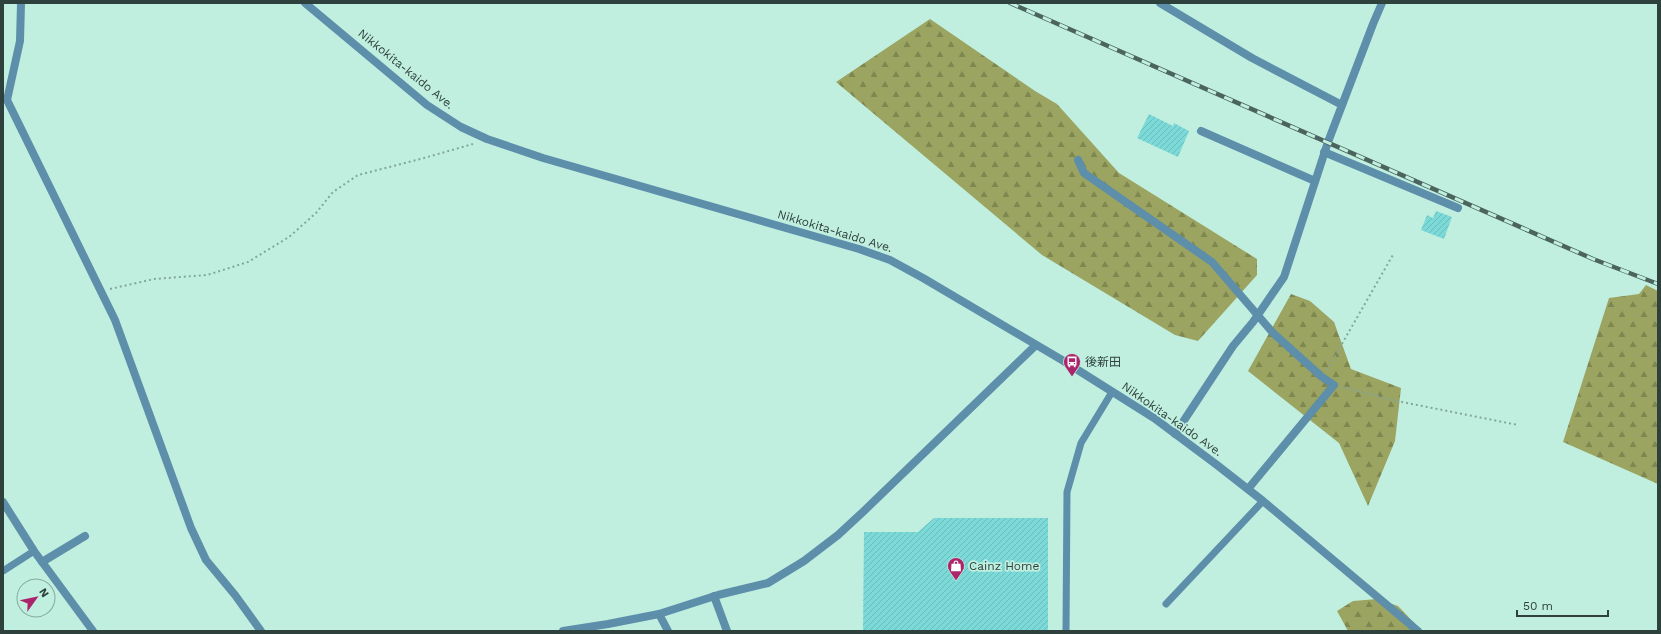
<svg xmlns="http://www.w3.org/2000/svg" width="1661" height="634" font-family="'Work Sans','Noto Sans JP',sans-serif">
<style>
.forest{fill:url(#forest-firs)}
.building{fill:url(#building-hatch)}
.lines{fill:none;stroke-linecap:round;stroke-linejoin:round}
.path{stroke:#83a69c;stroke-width:2;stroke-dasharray:2 3;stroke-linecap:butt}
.service{stroke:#5d8eaa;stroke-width:7}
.minor{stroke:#5d8eaa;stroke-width:8}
.tertiary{stroke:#5d8eaa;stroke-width:8}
.rail-casing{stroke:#4b645d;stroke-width:4.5}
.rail{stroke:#c0efe0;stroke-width:3;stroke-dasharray:9;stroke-linecap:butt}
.labels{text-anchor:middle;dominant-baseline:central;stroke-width:3.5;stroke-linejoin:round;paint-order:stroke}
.street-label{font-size:12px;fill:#2e413c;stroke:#c0efe0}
.poi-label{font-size:12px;fill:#2e413c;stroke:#c0efe0;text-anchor:start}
</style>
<defs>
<pattern id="forest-firs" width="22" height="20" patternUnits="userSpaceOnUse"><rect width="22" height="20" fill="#9ba461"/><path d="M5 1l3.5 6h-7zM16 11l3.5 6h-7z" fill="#7f8751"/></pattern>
<pattern id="building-hatch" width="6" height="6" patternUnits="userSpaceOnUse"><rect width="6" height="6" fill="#7bdad8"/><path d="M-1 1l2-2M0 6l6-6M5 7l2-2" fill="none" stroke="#6bbcba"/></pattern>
</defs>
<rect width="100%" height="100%" fill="#c0efe0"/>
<g class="forest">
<polygon points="930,19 1035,91 1057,104 1119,173 1257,259 1257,275 1198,341 1175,335 1042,255 836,82"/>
<polygon points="1646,285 1658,291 1658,484 1563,442 1609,298 1639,294"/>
<polygon points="1291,294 1310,301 1334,322 1351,369 1401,388 1395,441 1368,506 1339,443 1248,371"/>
<polygon points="1377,599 1398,606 1422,631 1348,631 1337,611 1353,601"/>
</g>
<g class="building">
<polygon points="1149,114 1173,126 1174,123 1189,131 1178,157 1137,138"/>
<polygon points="1436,211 1452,217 1444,239 1421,230 1427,215 1433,218"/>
<polygon points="934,518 1048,518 1048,631 863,631 864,532 918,532"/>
</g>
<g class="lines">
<g class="path">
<polyline points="110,289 154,279 207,275 248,262 289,237 316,213 333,192 358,175 424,158 473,144"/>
<polyline points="1327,370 1394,253"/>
<polyline points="1343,387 1392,400 1518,425"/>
</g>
<g class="service">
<polyline points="3,571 34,551"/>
<polyline points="1166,604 1263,501"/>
<polyline points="1066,631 1067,492 1081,443 1112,392"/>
</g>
<g class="minor">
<polyline points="21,3 20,41 7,100 115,320 191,528 206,560 235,595 261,631"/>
<polyline points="1160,3 1252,58 1342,105"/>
<polyline points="1201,131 1315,181"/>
<polyline points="1324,152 1458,208"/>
<polyline points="1078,160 1084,173 1212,262 1273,333 1322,377 1334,385 1248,489"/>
<polyline points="1175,434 1233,346 1253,322 1284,277 1328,142 1373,24 1382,3"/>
<polyline points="3,502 34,551 93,631"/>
<polyline points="42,562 85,536"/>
<polyline points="714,596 727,631"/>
<polyline points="659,614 668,631"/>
<polyline points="563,631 608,624 659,614 718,595 768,583 804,561 838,535 865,510 1036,345"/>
</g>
<polyline class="tertiary" points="305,3 427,105 461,127 487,139 543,158 859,249 890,260 923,278 1062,360 1154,418 1217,465 1263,501 1418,631"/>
<defs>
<polyline id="rail" points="1010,3 1593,259 1658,284"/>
</defs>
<use href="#rail" class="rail-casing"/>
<use href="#rail" class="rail"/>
</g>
<defs>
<symbol id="bus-pin" viewBox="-11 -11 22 30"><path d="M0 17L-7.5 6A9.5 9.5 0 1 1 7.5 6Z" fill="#ac256b" stroke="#c0efe0"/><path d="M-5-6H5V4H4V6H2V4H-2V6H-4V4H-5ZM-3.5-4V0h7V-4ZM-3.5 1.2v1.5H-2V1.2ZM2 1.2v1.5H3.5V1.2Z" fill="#fff"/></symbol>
<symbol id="shop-pin" viewBox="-11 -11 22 30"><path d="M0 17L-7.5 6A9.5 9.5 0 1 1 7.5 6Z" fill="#ac256b" stroke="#c0efe0"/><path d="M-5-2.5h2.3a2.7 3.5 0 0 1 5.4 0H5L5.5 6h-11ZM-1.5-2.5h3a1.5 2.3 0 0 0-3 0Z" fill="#fff"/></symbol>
</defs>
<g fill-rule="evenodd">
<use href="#bus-pin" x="1062" y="352" width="20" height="27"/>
<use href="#shop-pin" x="946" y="556" width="20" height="27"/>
</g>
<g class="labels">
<g class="street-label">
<text transform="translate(406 69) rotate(39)">Nikkokita-kaido Ave.</text>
<text transform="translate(835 231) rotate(17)">Nikkokita-kaido Ave.</text>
<text transform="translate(1172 419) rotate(35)">Nikkokita-kaido Ave.</text>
</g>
<g class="poi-label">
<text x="1085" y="362">後新田</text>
<text x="969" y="566">Cainz Home</text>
</g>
</g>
<rect width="1661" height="634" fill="none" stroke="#2e413c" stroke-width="8"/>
<g transform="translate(36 598) rotate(57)"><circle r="19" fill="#c0efe0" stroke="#86a99e"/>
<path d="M0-3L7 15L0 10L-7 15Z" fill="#ac256b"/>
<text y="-6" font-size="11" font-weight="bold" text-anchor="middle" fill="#2e413c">N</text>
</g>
<path d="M1517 610v6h91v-6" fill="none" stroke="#2e413c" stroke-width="2"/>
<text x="1523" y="610" font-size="12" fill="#2e413c" stroke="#c0efe0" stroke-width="3" paint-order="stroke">50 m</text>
</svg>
